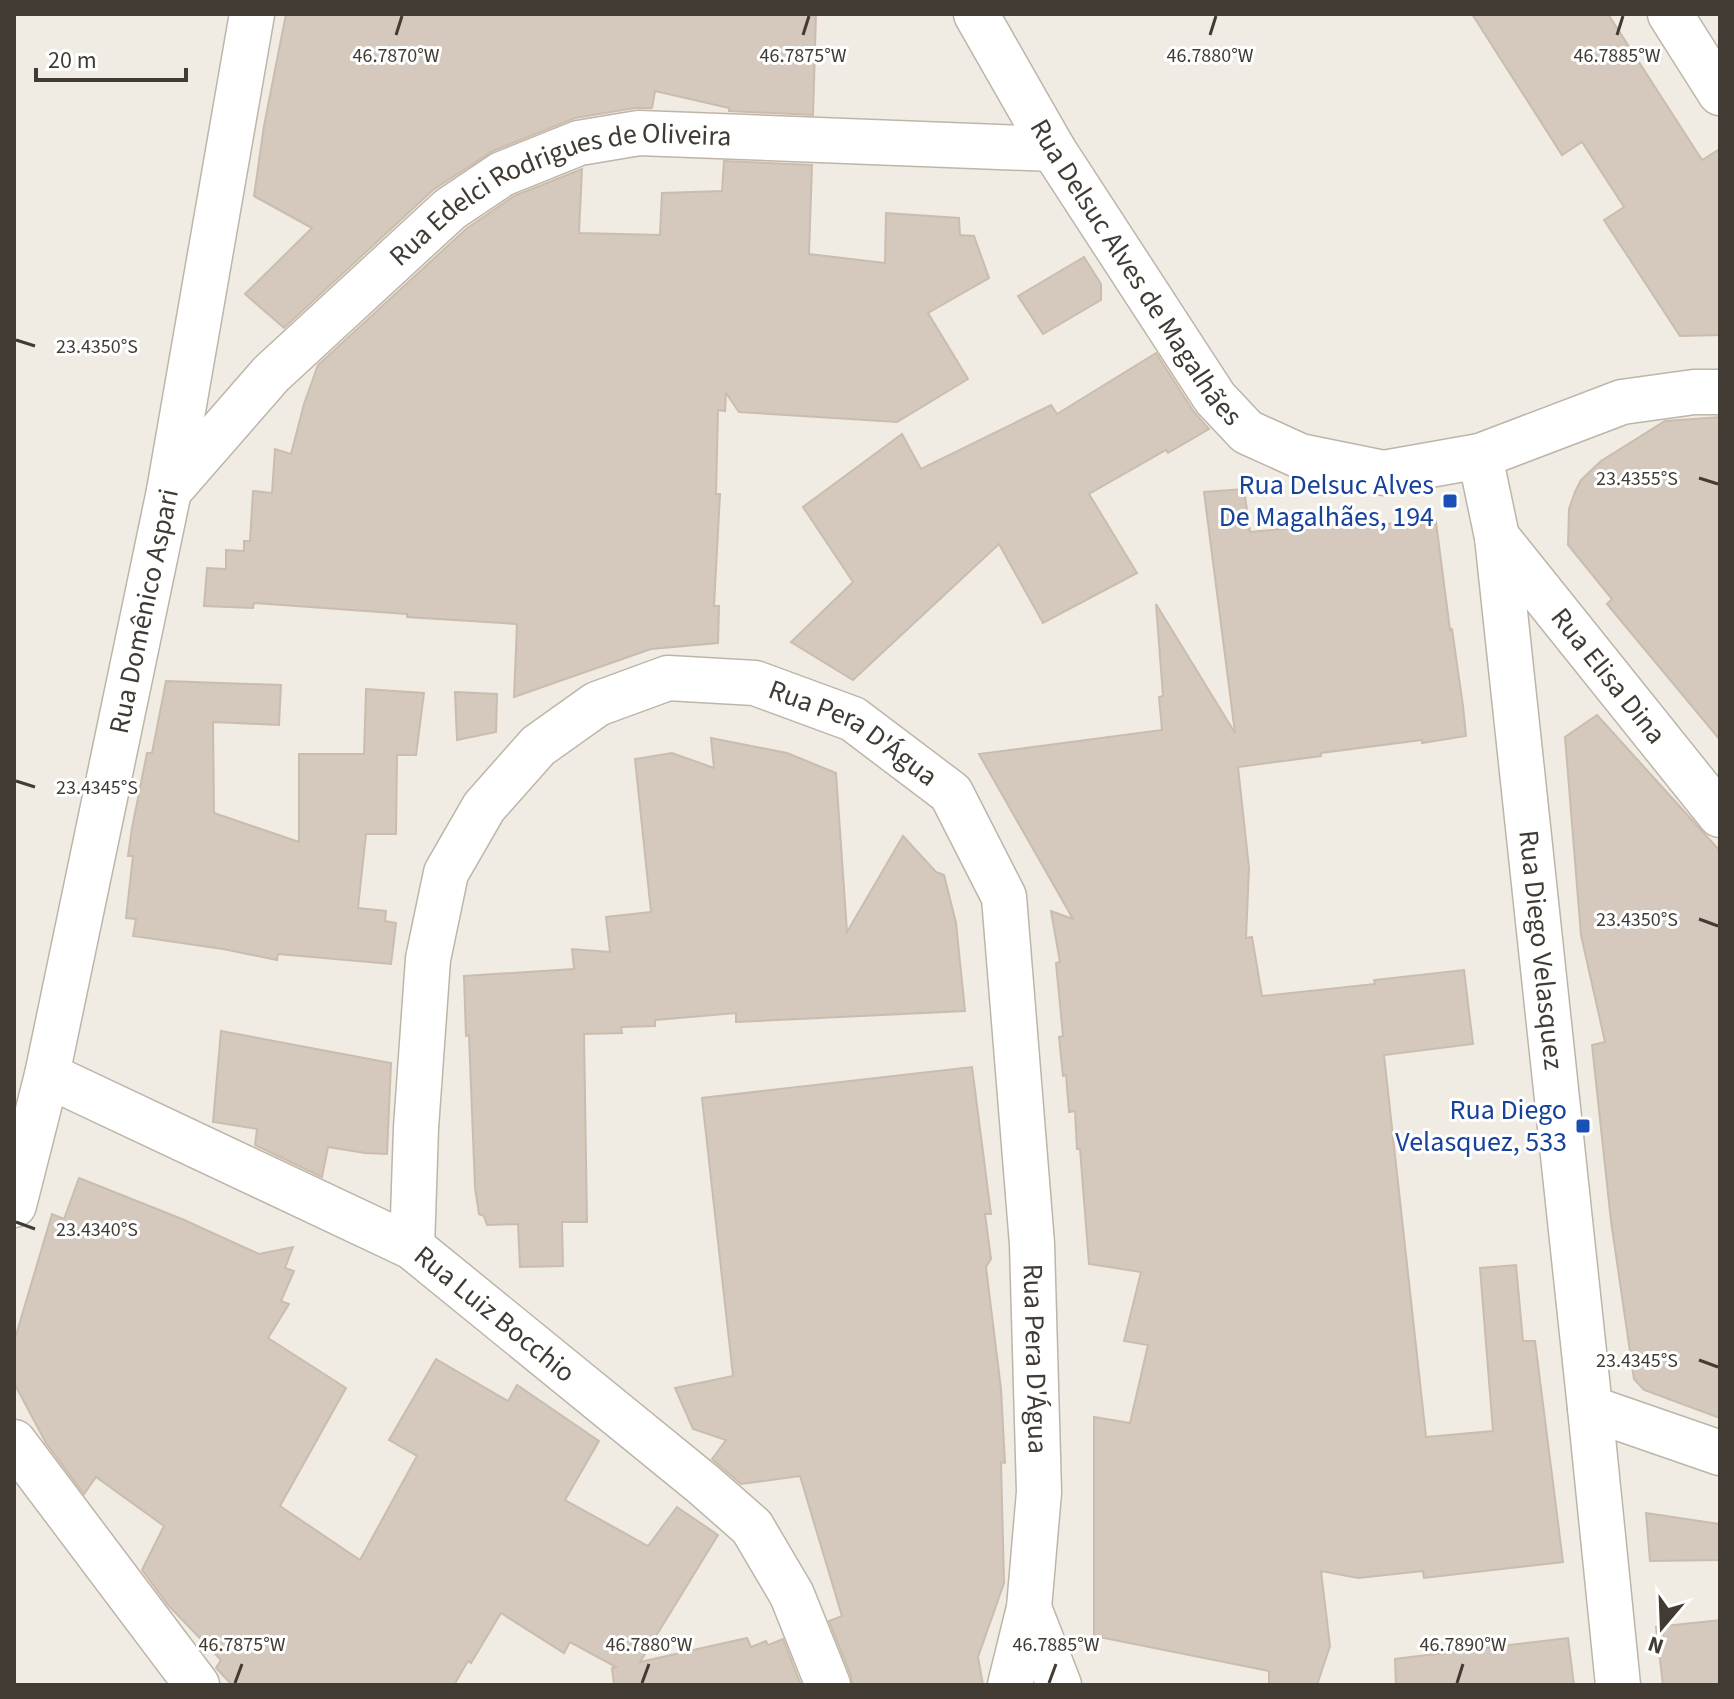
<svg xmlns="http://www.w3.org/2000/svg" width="1734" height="1699" font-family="'Source Sans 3',sans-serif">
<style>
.building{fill:#d4c9bc;stroke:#cbbdad;stroke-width:2}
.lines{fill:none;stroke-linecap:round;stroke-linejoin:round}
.minor-casing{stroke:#beb5a9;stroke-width:47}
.minor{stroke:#fff;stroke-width:44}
.ticks{fill:none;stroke:#413b34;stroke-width:3}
.transit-dot{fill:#1a4fb4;stroke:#fff;stroke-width:3}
.labels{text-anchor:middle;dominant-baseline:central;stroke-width:6;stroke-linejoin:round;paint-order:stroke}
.street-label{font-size:28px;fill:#413b34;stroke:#fff}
.transit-label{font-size:28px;fill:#164399;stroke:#fff;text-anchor:end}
.ticks-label{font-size:20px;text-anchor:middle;fill:#413b34;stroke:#fff;stroke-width:6;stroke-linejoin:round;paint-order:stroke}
</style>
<rect width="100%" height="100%" fill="#f0ebe3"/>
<g class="building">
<polygon points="286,14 816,14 813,115 729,111 729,108 655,91 652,108 635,108 575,118 493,151 433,190 284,328 245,294 312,228 254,196 264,126"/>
<polygon points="1472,14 1608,14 1702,160 1720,149 1720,335 1680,336 1604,220 1624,207 1582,142 1562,155"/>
<polygon points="724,161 812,165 809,254 885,263 886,213 959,218 960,235 974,236 989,278 928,313 968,379 897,422 739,412 726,393 725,411 718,410 716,494 720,494 714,606 719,606 718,643 651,649 514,697 517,624 407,617 407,614 254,603 253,608 204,606 207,568 226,569 226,550 244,551 244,541 250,541 253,491 272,493 275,449 291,454 304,404 318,365 466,229 514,196 582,169 579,233 660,235 662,193 722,191"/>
<polygon points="1084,257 1101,284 1101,300 1043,334 1018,296"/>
<polygon points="1156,353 1194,412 1209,429 1168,453 1166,450 1089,494 1137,573 1043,623 999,544 853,680 791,642 853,582 803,507 902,434 921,469 1051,405 1057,414"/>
<polygon points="1720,417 1720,740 1607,604 1612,599 1568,545 1569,509 1575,492 1581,480 1601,461 1665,421"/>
<polygon points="1244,489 1250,532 1376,520 1377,524 1436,522 1450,630 1452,629 1463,706 1466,736 1422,743 1422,740 1321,753 1321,756 1238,767 1249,868 1246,938 1252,937 1262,996 1375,984 1374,980 1464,970 1473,1044 1384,1055 1426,1437 1493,1431 1480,1268 1516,1265 1523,1341 1535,1341 1563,1562 1424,1578 1423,1571 1358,1578 1321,1571 1330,1646 1317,1685 1269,1685 1269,1671 1094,1636 1094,1417 1130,1423 1148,1345 1124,1341 1141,1272 1089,1264 1080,1149 1077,1149 1075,1111 1069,1112 1066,1075 1063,1076 1059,1037 1063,1036 1056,963 1060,962 1051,911 1073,919 979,754 1162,730 1159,697 1163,696 1156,604 1235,733 1204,492"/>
<polygon points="166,681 281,685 279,725 213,722 214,813 299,842 299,754 364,754 366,689 424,693 416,755 397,755 396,834 366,834 358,908 386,911 385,921 396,923 391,964 278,954 277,960 223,949 133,936 136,919 126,918 133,856 128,856 132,828 147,753 152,753"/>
<polygon points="455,692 497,694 496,732 457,740"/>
<polygon points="1597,715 1720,851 1720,1418 1644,1390 1634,1379 1611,1221 1592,1045 1605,1042 1581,935 1565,737"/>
<polygon points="711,738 787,753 836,773 847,932 903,836 936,872 944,875 956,923 965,1011 736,1022 736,1013 655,1020 655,1026 621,1027 622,1033 584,1034 587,1222 562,1222 563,1266 520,1267 518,1224 487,1225 484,1216 479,1214 475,1188 469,1035 466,1036 464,976 574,969 572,949 610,952 606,917 651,912 635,759 672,753 714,768"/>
<polygon points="221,1031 391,1063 387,1154 365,1153 328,1147 322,1177 255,1145 257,1129 213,1122"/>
<polygon points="972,1067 991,1214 985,1214 991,1259 986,1267 1001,1389 1005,1463 1001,1462 1004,1583 978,1657 983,1685 852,1685 851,1676 829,1621 842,1616 800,1476 741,1484 712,1459 726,1440 693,1429 675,1388 733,1376 702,1098"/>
<polygon points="79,1178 182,1219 259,1254 293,1247 285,1268 294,1271 281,1301 289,1304 268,1338 346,1388 280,1506 360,1560 417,1456 389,1440 436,1359 508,1401 517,1385 599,1441 565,1500 648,1546 677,1507 718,1535 640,1662 747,1638 751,1647 766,1641 768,1645 783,1639 801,1685 614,1685 612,1668 616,1667 570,1642 564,1653 501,1613 471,1663 468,1661 454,1685 232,1685 216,1668 221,1660 168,1605 142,1570 164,1526 96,1477 84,1494 46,1443 14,1383 14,1342 52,1214 64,1219"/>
<polygon points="1646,1513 1720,1524 1720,1560 1650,1561"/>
<polygon points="1720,1620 1720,1685 1663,1685 1656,1627"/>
<polygon points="1568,1638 1574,1685 1396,1685 1395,1659"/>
</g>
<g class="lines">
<defs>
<g id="minor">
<path id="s1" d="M976,14L1053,149L1215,398L1247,432L1300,456L1384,473L1480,456L1622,402L1694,392H1720"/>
<polyline points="1670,14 1720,93"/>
<path id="s2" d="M1480,456L1497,537L1590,1408L1618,1685"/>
<path id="s3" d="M169,491L271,374L450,209L502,174L579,143L639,133L1053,149"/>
<path id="s4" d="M1497,537L1720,815"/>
<path id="s5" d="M47,1075L412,1247L703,1484L752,1527L792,1595L828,1685"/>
<path id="s6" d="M14,1205L47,1075L169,491L252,14"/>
<path id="s7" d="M412,1247L416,1128L428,959L446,873L484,807L538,746L597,704L668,678L755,683L853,719L951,793L1004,897L1032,1244L1039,1492L1029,1608L1010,1685"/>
<polyline points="1590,1408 1720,1453"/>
<polyline points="14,1442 197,1685"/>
<polyline points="1029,1608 1059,1685"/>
</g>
</defs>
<use href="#minor" class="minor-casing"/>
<use href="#minor" class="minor"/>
</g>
<path class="ticks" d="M396,35L402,16M803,35L809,16M1210,35L1216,16M1617,35L1623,16M16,340L35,346M1699,478L1718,484M16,781L35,787M1699,919L1718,926M16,1222L35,1229M1699,1360L1718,1367M235,1683L242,1664M642,1683L649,1664M1049,1683L1056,1664M1457,1683L1463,1664"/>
<g class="transit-dot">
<rect x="1442" y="493" width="16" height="16" rx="4"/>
<rect x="1575" y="1118" width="16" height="16" rx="4"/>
</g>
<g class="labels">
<g class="street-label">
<text stroke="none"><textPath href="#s3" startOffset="510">Rua Edelci Rodrigues de Oliveira</textPath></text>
<text stroke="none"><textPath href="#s1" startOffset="304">Rua Delsuc Alves de Magalhães</textPath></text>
<text stroke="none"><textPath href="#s6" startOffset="608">Rua Domênico Aspari</textPath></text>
<text stroke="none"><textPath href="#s4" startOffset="178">Rua Elisa Dina</textPath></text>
<text stroke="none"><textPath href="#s7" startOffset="880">Rua Pera D'Água</textPath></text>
<text stroke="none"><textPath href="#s2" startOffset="498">Rua Diego Velasquez</textPath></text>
<text stroke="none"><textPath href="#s5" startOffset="510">Rua Luiz Bocchio</textPath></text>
<text stroke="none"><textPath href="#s7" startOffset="1576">Rua Pera D'Água</textPath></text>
</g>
<g class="transit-label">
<text x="1434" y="485">Rua Delsuc Alves<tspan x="1434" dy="32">De Magalhães, 194</tspan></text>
<text x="1567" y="1110">Rua Diego<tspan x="1567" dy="32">Velasquez, 533</tspan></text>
</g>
</g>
<g class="ticks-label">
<text x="396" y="62">46.7870°W</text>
<text x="803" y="62">46.7875°W</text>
<text x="1210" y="62">46.7880°W</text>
<text x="1617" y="62">46.7885°W</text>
<text x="97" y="353">23.4350°S</text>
<text x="1637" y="485">23.4355°S</text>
<text x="97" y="794">23.4345°S</text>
<text x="1637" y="926">23.4350°S</text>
<text x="97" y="1236">23.4340°S</text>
<text x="1637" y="1367">23.4345°S</text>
<text x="242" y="1651">46.7875°W</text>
<text x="649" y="1651">46.7880°W</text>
<text x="1056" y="1651">46.7885°W</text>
<text x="1463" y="1651">46.7890°W</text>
</g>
<rect width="1734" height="1699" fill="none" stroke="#413b34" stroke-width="32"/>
<g transform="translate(1662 1627) rotate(199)" stroke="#ffffff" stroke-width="6" paint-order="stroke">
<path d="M0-6L14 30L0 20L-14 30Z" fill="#413b34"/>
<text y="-12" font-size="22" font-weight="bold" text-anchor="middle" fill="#413b34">N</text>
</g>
<path d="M36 68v12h150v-12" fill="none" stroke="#413b34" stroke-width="4"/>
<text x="48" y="68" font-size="24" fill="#413b34" stroke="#ffffff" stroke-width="6" paint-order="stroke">20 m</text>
</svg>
